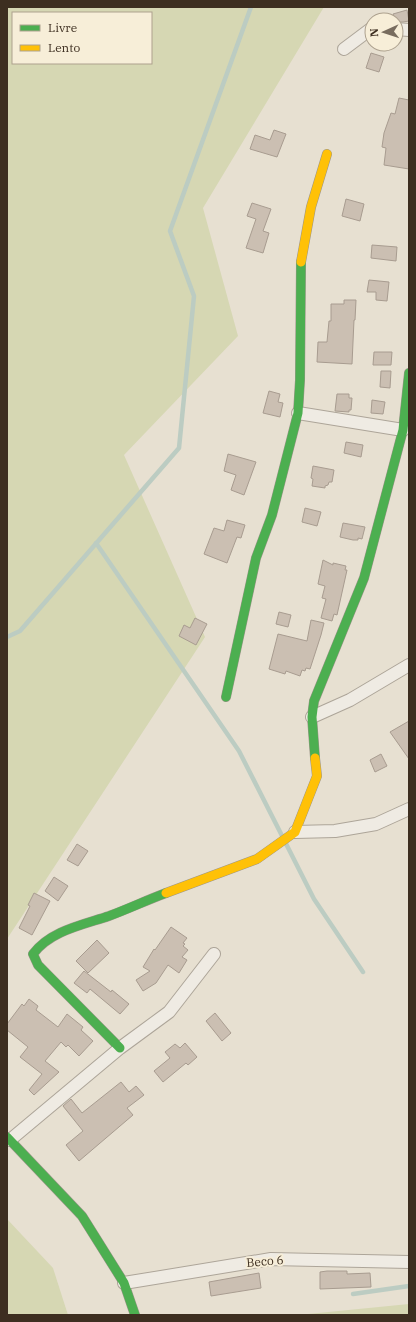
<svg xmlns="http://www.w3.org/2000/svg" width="416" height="1322" font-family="'IBM Plex Serif',serif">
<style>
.green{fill:#d6d7b3;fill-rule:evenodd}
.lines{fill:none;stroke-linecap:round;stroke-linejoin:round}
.stream{stroke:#bcccc2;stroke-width:4.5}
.building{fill:#cbbfb2;stroke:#a89c90}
.street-casing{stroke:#ada599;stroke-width:14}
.fast-casing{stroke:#9c958a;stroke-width:10}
.slow-casing{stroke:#9c958a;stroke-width:10}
.street{stroke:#efebe3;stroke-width:12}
.fast{stroke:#4caf50;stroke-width:9}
.slow{stroke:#ffc107;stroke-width:9}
.labels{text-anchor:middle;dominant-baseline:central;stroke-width:4;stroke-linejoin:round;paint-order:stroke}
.street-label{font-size:12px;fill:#3d2e20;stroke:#f7eed8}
</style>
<rect width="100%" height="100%" fill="#e7e0d1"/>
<g class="green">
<path d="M7,7H324L203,208L238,336L124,455L205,637L7,939ZM13,13H151V63H13Z"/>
<polygon points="7,1219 53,1268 68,1315 7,1315"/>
<polygon points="409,1304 409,1315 298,1315"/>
</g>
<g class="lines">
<g class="stream">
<polyline points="96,543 239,751 314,899 363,972"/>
<polyline points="7,637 20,631 179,448 194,296 170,231 251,7"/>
<polyline points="353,1294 409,1286"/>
</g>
</g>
<g class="building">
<polygon points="407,10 409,21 403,22 396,22 393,14"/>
<polygon points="371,53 384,57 379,72 366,68"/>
<polygon points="399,98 409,100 409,169 384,165 386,148 382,147 384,133 391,113 395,114"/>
<polygon points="274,130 286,134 277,157 250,149 255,135 270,140"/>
<polygon points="346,199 364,204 360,221 342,216"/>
<polygon points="252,203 271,209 263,231 269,233 263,253 246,248 256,219 247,216"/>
<polygon points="372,245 397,247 396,261 371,258"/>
<polygon points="369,280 389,282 387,301 376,300 376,292 367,292"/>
<polygon points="344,300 356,300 355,320 354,320 352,364 317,362 318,342 327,342 329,321 331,321 331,304 344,304"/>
<polygon points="374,352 392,352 391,365 373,365"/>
<polygon points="381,371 391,371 390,388 380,387"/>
<polygon points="269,391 280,394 278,402 283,403 280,417 263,413"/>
<polygon points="337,394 349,394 349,398 352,398 351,410 349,410 349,412 335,411"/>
<polygon points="372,400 385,402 383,414 371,413"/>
<polygon points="346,442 363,445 361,457 344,453"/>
<polygon points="228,454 256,462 244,495 231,490 236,475 224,471"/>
<polygon points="313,466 334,470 332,482 329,482 328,485 325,486 325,488 312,486 313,479 311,478"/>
<polygon points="305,508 321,512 317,526 302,522"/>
<polygon points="227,520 245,525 241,538 237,537 227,563 204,554 214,528 224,531"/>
<polygon points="343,523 365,527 362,539 358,538 358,540 353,540 340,537"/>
<polygon points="323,560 333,565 333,563 346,566 345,570 347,570 337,615 334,614 332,621 321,618 326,599 322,598 325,586 318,584"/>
<polygon points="279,612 291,615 288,627 276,624"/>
<polygon points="195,618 207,624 196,645 179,636 184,625 190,628"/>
<polygon points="311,620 324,623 321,635 310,669 306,668 305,671 302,670 300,676 286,671 285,674 269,669 278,634 307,641"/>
<polygon points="409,721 409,759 390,732"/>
<polygon points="381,754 387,766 375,772 370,760"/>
<polygon points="77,844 88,851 78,866 67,860"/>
<polygon points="54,877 68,886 58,901 45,891"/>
<polygon points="34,893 50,901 32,935 19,928 30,906 28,905"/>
<polygon points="171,927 187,938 183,943 185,944 183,946 188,950 182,957 187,960 179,973 168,965 156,983 143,991 136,980 150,971 143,967 154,949 155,950"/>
<polygon points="97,940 109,953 88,973 76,961"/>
<polygon points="84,971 111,992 112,990 129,1004 120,1014 90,989 87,993 74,983"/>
<polygon points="29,999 38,1006 36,1010 58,1027 67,1014 83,1027 81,1030 93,1041 79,1056 68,1045 66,1047 61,1042 45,1061 59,1072 34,1095 29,1090 42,1074 20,1057 28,1047 7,1030 7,1024 22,1004 24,1006"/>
<polygon points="215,1013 231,1033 222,1041 206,1021"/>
<polygon points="185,1043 197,1057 188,1065 186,1063 163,1082 154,1071 170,1058 165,1052 175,1044 180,1048"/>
<polygon points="121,1082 129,1092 136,1086 144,1095 127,1108 133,1115 79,1161 66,1145 83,1131 63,1106 71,1099 82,1113"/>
<polygon points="327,1271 347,1271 347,1274 370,1273 371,1287 320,1289 320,1272"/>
<polygon points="259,1273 261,1288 211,1296 209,1282"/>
</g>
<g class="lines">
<defs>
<g id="street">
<polyline points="396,29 409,30"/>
<polyline points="344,49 372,28"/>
<polyline points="298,413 403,430"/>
<polyline points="312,717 350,700 409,665"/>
<polyline points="295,832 335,831 376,824 409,809"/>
<polyline points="10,1140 120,1048 169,1012 214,954"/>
<polyline points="124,1283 271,1259 409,1262"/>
</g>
<g id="fast">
<polyline points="226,697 256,558 272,515 298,413 300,380 301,262"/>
<polyline points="315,758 312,717 314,701 364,578 403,430 409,373"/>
<path d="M120,1048L38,965L33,954C50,931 82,925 109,916C128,909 147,900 166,893"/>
<polyline points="7,1137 82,1216 124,1283 135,1315"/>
</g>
<g id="slow">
<polyline points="301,262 311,207 327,154"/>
<polyline points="166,893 257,859 295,832 317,776 315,758"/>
</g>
</defs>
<use href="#street" class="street-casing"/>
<use href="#fast" class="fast-casing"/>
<use href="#slow" class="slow-casing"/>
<use href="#street" class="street"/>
<use href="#fast" class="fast"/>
<use href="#slow" class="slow"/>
</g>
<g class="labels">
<g class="street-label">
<text transform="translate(265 1261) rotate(-5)">Beco 6</text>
</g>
</g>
<rect width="416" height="1322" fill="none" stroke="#3d2e20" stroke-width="16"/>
<rect x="12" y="12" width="140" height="52" fill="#f7eed8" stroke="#ada18e"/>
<rect x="20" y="25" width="20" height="6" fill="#4caf50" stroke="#ada18e"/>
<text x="48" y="32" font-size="12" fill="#3d2e20">Livre</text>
<rect x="20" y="45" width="20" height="6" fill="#ffc107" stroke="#ada18e"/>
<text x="48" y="52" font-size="12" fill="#3d2e20">Lento</text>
<g transform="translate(384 32) rotate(267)"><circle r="19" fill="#f7eed8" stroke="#ada18e"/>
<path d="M0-3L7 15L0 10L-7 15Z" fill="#786c5e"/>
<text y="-6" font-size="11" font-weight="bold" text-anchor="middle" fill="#3d2e20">N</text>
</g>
</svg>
